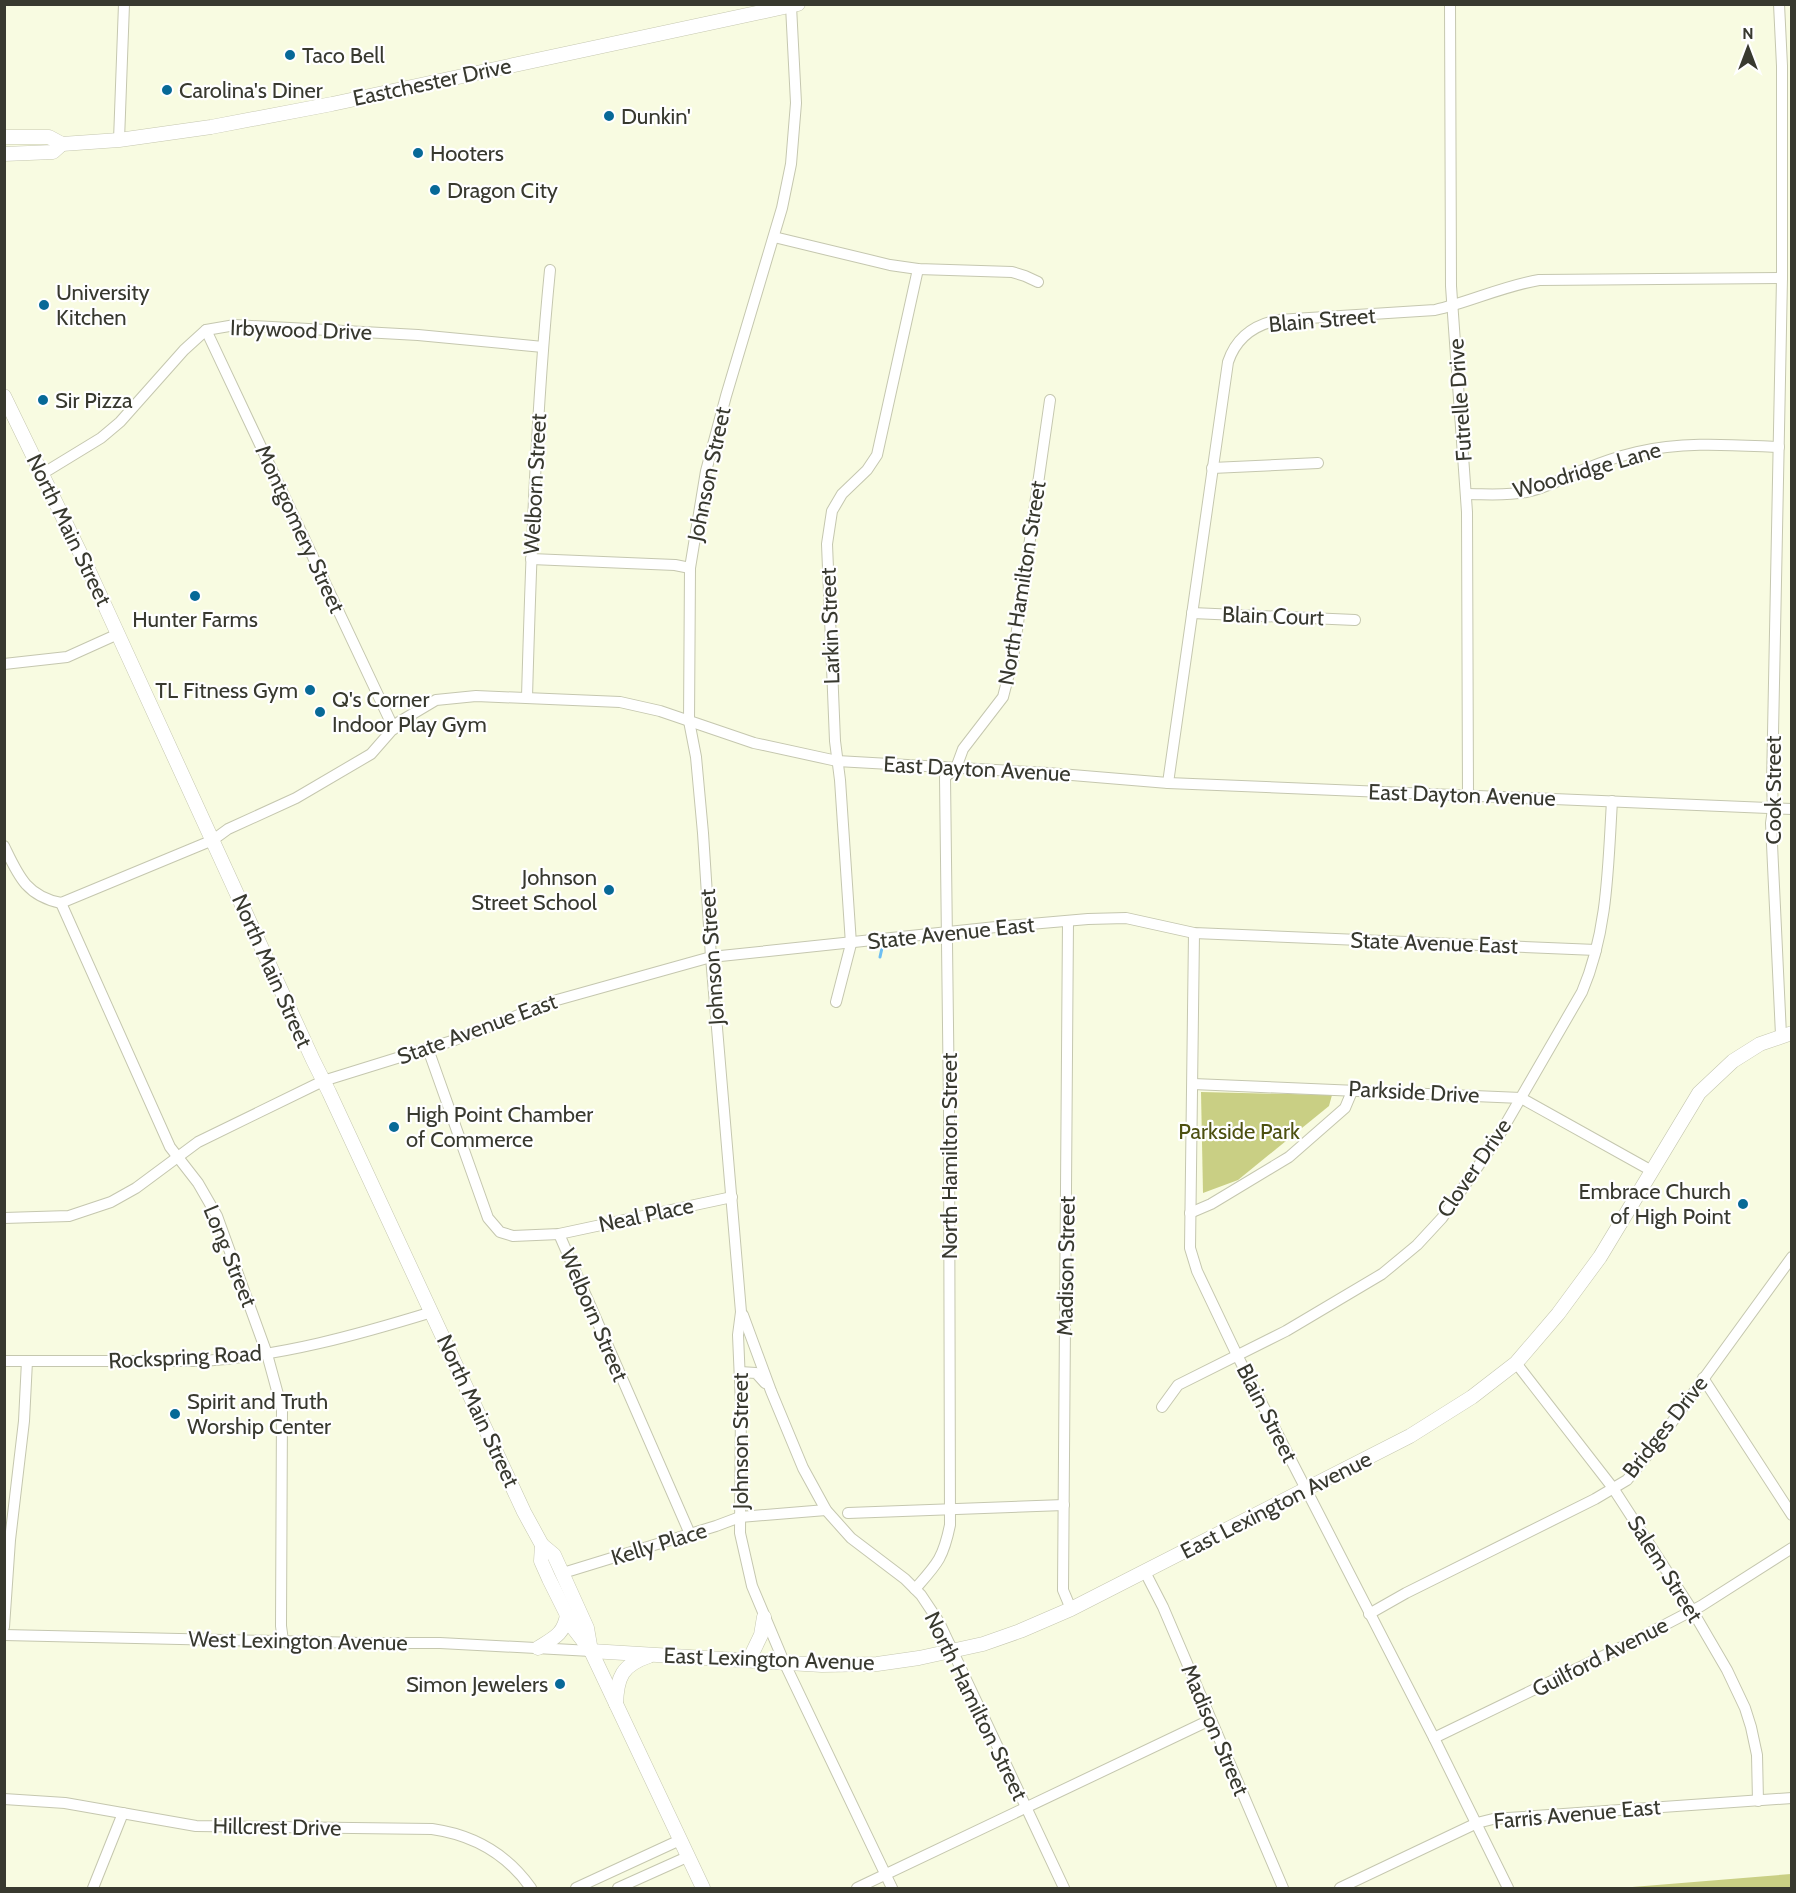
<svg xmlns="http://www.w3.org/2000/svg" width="1796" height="1893" font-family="Cabin,sans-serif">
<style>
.green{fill:#c9cf84}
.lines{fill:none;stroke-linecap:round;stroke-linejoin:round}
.stream{stroke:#6dbef2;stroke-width:3}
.minor-casing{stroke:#c5c7af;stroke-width:12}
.major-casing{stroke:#c5c7af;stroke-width:15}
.minor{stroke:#fff;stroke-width:10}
.major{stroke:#fff;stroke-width:14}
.poi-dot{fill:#076997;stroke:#fff;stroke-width:2}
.labels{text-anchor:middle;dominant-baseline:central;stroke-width:4.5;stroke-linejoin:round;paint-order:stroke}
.poi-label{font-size:22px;fill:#38392f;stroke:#fff;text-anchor:start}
.street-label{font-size:22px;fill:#38392f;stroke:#fff}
.park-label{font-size:22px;fill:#4d5010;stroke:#fff}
</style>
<rect width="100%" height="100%" fill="#f8fbe1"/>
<g class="green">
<polygon points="1201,1092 1332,1095 1329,1106 1238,1180 1203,1193"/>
<polygon points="1791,1874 1791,1888 1620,1888"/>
</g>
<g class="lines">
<polyline class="stream" points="880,957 882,948"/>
<defs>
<g id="minor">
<polyline points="1450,4 1451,286 1467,512 1468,796"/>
<polyline points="1779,4 1782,66 1782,278 1772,784 1773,809 1771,823 1781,1035"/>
<polyline points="791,6 796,103 791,164 782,208 726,396 706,471 690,568 689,721 696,757 703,833 711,957 741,1312 738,1335 741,1405 740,1533 752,1586 784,1662 892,1888"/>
<polyline points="119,140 124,4"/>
<polyline points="774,237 890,265 918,269 1012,272 1025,276 1038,282"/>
<polyline points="206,330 394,729"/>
<polyline points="1212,468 1318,463"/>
<polyline points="42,474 101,438 120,422 184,350 206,330 235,325 418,335 543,347"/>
<path d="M1466,494C1486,494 1506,496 1526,492C1547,488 1565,477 1585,469C1602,462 1620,456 1637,452C1684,441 1732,445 1779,447"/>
<polyline points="531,559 675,565 690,568"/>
<polyline points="1192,613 1355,620"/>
<polyline points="4,664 67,657 118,634"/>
<path d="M527,697C531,555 536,412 550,270"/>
<path d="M1168,783L1228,362C1236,338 1253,325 1278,320L1435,310C1470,302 1503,286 1539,280L1782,278"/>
<path d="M4,846C18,875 26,896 61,903L213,840L228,829L296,798L371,754L399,722L436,700L476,696L620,702L660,711L754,743L837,761L1048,773L1168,783L1792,809"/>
<polyline points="61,903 170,1147 198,1183 217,1216 267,1354 282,1409 281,1626 283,1641"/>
<polyline points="1068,921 1063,1590 1071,1609"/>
<polyline points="1194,933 1190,1248 1197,1271 1237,1355 1434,1738 1508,1888"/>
<polyline points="836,1002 851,944 840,780 835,741 827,544 832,511 842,494 867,470 877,455 918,269"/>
<polyline points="428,1049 488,1218 500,1232 513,1236 559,1234 732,1197"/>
<polyline points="1193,1084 1521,1098 1652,1171"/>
<polyline points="1190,1213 1211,1204 1289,1157 1345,1108 1353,1089"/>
<polyline points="4,1218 69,1216 111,1202 136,1188 198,1142 323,1081 455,1040 557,1000 711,957 996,927 1088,919 1126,918 1194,933 1596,950"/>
<polyline points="559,1234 690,1534"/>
<polyline points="743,1315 771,1391 803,1468 826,1510 851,1538 905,1579 921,1595 939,1622 1064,1888"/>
<path d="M4,1361H203C282,1356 357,1335 432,1312"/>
<polyline points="1516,1363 1613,1488 1692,1610 1727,1670 1745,1708 1751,1727 1757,1755 1758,1801"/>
<polyline points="740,1372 756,1373 765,1383"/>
<polyline points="1703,1378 1792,1515"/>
<path d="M1162,1407L1178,1385L1286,1331L1382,1274L1417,1245L1442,1218L1497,1139L1582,992C1608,931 1608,866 1612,801"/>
<polyline points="848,1513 1064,1505"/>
<polyline points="1145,1572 1163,1607 1283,1888"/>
<polyline points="563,1573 716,1526 740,1517 826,1510"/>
<path d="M915,1589C937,1564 943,1559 950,1525L949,1108L945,777L956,768L963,749L1003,697L1013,658L1050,400"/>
<polyline points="1369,1614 1406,1593 1595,1499 1627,1480 1654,1447 1792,1257"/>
<polyline points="4,1627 10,1540 24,1421 27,1361"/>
<polyline points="4,1635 362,1643 440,1643 591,1651"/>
<polyline points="1434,1738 1626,1645 1701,1606 1792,1548"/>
<path d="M4,1799L65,1803L196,1826L432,1829C474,1835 507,1854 531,1888"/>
<polyline points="93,1888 123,1813"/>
<polyline points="576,1888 680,1840"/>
<polyline points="618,1888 687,1857"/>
<polyline points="857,1888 1210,1720"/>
<polyline points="1340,1888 1477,1823 1493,1819 1792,1798"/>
</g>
<g id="major">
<polyline points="4,137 49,137 62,144 119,140 211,127 332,104 798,4"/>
<polyline points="4,154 53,152 62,144"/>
<polyline points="4,396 89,571 313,1060 329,1092 524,1512 542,1545 554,1555 587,1628 591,1651"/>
<polyline points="542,1545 541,1561 549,1579 574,1629 591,1651 703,1888"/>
<path d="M538,1648C554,1638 564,1634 567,1615"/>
<polyline points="591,1651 822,1665 877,1664 919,1658 983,1644 1020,1631 1071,1609 1410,1436 1472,1397 1516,1363 1558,1314 1600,1257 1699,1093 1733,1061 1760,1044 1792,1033"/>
<polyline points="749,1660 761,1635 764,1617"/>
<path d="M616,1704C617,1677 622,1665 649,1656"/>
</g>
</defs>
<use href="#minor" class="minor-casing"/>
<use href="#major" class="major-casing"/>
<use href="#minor" class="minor"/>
<use href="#major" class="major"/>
</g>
<g class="poi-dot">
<circle cx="290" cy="55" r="6"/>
<circle cx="167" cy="90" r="6"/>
<circle cx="609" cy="116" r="6"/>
<circle cx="418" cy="153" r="6"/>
<circle cx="435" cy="190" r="6"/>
<circle cx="44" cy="305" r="6"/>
<circle cx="43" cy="400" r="6"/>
<circle cx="195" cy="596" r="6"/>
<circle cx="310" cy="690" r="6"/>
<circle cx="320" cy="712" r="6"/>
<circle cx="609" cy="890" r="6"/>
<circle cx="394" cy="1127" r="6"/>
<circle cx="1743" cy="1204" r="6"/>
<circle cx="175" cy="1414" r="6"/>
<circle cx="560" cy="1684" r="6"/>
</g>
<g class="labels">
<g class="poi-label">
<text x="302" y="55">Taco Bell</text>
<text x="179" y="90">Carolina's Diner</text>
<text x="621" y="116">Dunkin'</text>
<text x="430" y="153">Hooters</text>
<text x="447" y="190">Dragon City</text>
<text x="56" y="292">University<tspan x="56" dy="25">Kitchen</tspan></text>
<text x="55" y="400">Sir Pizza</text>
<text x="195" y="619" text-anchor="middle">Hunter Farms</text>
<text x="298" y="690" text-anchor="end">TL Fitness Gym</text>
<text x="332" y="699">Q's Corner<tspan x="332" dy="25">Indoor Play Gym</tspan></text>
<text x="597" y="877" text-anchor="end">Johnson<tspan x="597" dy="25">Street School</tspan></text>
<text x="406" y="1114">High Point Chamber<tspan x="406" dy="25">of Commerce</tspan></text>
<text x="1731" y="1191" text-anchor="end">Embrace Church<tspan x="1731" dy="25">of High Point</tspan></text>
<text x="187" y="1401">Spirit and Truth<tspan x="187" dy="25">Worship Center</tspan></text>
<text x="548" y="1684" text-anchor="end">Simon Jewelers</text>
</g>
<g class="street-label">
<text transform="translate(432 82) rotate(-12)">Eastchester Drive</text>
<text transform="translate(1322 320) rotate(-5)">Blain Street</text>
<text transform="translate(301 330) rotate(2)">Irbywood Drive</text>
<text transform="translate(1460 400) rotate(-94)">Futrelle Drive</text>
<text transform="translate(1587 470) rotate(-16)">Woodridge Lane</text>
<text transform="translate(709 474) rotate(-78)">Johnson Street</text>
<text transform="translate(535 484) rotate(-87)">Welborn Street</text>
<text transform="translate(300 529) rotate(65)">Montgomery Street</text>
<text transform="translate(69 530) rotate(64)">North Main Street</text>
<text transform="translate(1022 583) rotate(-81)">North Hamilton Street</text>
<text transform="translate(1273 616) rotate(2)">Blain Court</text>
<text transform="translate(830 626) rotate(-92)">Larkin Street</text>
<text transform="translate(977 769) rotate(3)">East Dayton Avenue</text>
<text transform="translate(1773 790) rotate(-90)">Cook Street</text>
<text transform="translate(1462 795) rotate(2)">East Dayton Avenue</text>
<text transform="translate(951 933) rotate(-6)">State Avenue East</text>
<text transform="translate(1434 943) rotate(2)">State Avenue East</text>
<text transform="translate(712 957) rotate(-94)">Johnson Street</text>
<text transform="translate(272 971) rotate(66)">North Main Street</text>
<text transform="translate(477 1029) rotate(-20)">State Avenue East</text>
<text transform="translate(1414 1092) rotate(3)">Parkside Drive</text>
<text transform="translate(949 1156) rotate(-90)">North Hamilton Street</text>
<text transform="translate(1474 1168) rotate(-56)">Clover Drive</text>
<text transform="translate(646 1215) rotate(-12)">Neal Place</text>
<text transform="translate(230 1256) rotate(68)">Long Street</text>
<text transform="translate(1066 1266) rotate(-89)">Madison Street</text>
<text transform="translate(594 1315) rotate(67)">Welborn Street</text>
<text transform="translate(185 1357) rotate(-3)">Rockspring Road</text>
<text transform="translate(478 1411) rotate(65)">North Main Street</text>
<text transform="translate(1267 1413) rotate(63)">Blain Street</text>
<text transform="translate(1665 1427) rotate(-52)">Bridges Drive</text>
<text transform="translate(740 1441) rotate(-90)">Johnson Street</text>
<text transform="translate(1276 1505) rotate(-27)">East Lexington Avenue</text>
<text transform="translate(659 1544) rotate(-17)">Kelly Place</text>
<text transform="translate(1665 1569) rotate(58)">Salem Street</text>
<text transform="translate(298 1641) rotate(1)">West Lexington Avenue</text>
<text transform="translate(1600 1657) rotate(-27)">Guilford Avenue</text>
<text transform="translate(769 1659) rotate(2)">East Lexington Avenue</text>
<text transform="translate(976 1706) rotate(64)">North Hamilton Street</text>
<text transform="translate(1215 1730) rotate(67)">Madison Street</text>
<text transform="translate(1577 1814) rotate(-5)">Farris Avenue East</text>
<text transform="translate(277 1827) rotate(1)">Hillcrest Drive</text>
</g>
<g class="park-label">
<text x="1239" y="1131">Parkside Park</text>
</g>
</g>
<rect width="1796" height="1893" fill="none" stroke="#38392f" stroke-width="12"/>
<g transform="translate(1748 48)" stroke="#ffffff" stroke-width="4.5" paint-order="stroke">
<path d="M0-4.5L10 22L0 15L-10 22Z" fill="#38392f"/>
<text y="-9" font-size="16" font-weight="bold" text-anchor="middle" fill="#38392f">N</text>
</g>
</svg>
